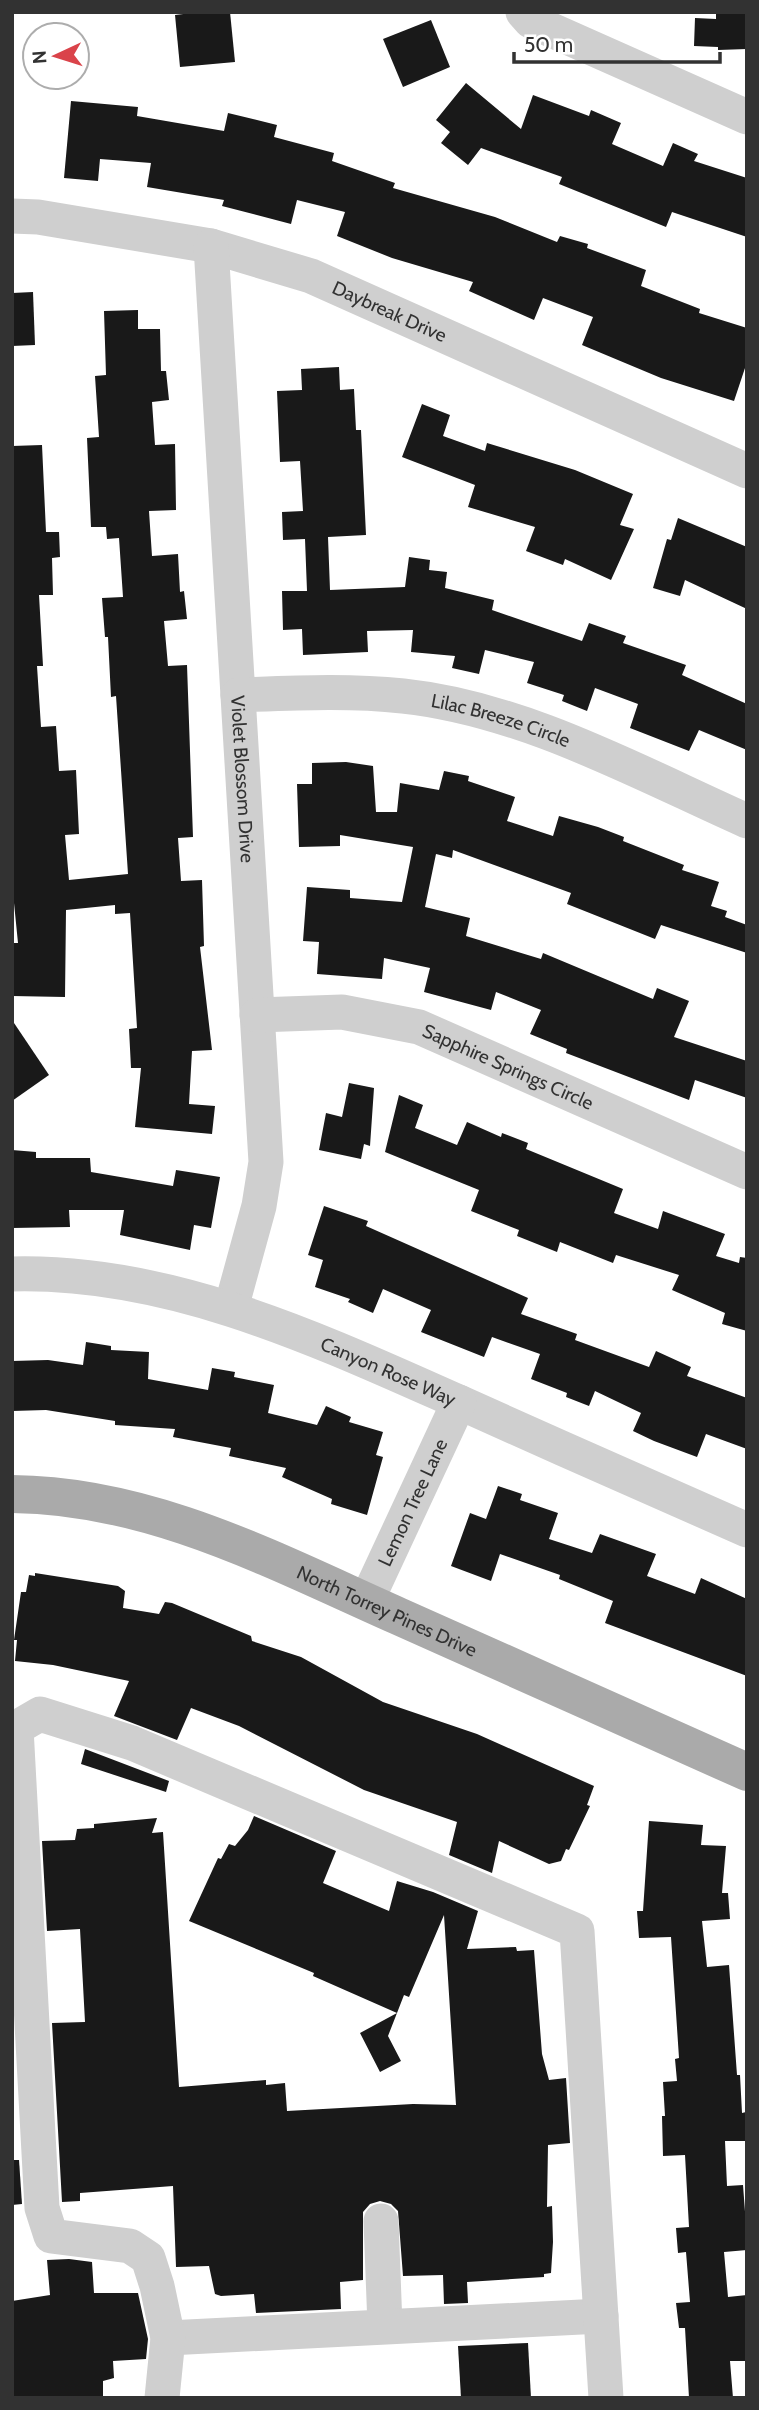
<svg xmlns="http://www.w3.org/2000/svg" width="759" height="2410" font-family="Cabin,sans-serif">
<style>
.building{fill:#191919}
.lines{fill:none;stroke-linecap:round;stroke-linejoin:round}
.minor{stroke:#cfcfcf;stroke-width:35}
.major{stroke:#aaa;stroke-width:38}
.labels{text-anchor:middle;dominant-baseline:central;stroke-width:7;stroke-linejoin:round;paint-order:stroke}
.street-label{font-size:19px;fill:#323232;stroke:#fff}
</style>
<rect width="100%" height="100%" fill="#fff"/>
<g class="building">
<polygon points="200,12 230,12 235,62 180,67 175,15"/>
<polygon points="716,12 747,12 747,49 718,50 718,47 694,46 695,18 716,19"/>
<polygon points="431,20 450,67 403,87 383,39"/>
<polygon points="466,83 521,129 533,95 589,116 591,110 621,123 612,144 663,166 673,143 698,154 694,161 747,178 747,237 672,212 666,227 559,184 562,177 481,148 468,165 441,143 450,132 436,120"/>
<polygon points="71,101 138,107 137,116 224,131 228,113 277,125 274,137 334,153 332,161 395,183 393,188 495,217 557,242 560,236 588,244 587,248 646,270 641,286 700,309 699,313 747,328 747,362 734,401 661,378 582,345 593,317 543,298 534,320 469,291 473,282 392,258 337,236 345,212 297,200 291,224 222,206 224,200 147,187 151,163 100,159 98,181 64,178"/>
<polygon points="33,292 35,345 12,346 12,293"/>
<polygon points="138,310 138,329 160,329 161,371 166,371 169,400 152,402 155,445 175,444 176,510 149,511 152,556 178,554 180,592 184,591 187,619 164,621 168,666 187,665 193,837 178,838 181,881 202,880 204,946 200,947 212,1050 192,1051 189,1104 215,1106 212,1134 135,1127 141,1068 131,1068 129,1029 137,1028 130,913 115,914 115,905 66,910 65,997 12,996 12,943 18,943 12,883 12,446 42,445 46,532 59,532 60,557 52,558 53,595 39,595 43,666 37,666 41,727 56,726 59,771 76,770 79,834 65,835 69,880 128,874 116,696 111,697 108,637 105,637 102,598 123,597 119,538 107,539 106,527 91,527 87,438 99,437 95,376 106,375 104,311"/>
<polygon points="339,367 340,390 354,389 356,430 361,430 366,535 328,537 330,590 405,587 409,557 430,560 429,570 447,572 445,588 494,600 492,610 582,641 589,623 626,636 623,643 686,665 682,675 747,704 747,750 699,730 689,751 630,728 638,704 595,688 587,711 562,701 564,695 527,683 534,662 485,650 479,674 452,668 455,656 411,652 413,630 367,631 368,652 303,655 302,629 283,630 282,591 307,591 305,539 283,540 282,512 303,511 300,461 280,462 277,391 302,390 301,369"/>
<polygon points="422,404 450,415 443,436 485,451 487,443 575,470 633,494 620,525 634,529 611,580 565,559 563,565 526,551 535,527 468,507 475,485 402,457"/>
<polygon points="678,518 747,547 747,609 685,580 680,596 653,588 667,539 671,540"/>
<polygon points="346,762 373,766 376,812 397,812 400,783 439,790 444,771 469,776 468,781 515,797 507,821 553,836 559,816 598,827 624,837 623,841 684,865 682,870 719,882 711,906 727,911 725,917 747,925 747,953 661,925 655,939 567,904 571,893 453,850 452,858 436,854 425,907 470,918 466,936 541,959 543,953 653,999 657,988 689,1001 674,1037 747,1061 747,1098 695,1080 689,1100 566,1053 567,1049 530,1034 541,1010 496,992 491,1010 424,992 430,968 384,958 382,979 317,974 319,942 303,941 307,887 350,890 350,898 402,902 413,847 340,835 340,846 299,847 297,784 312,784 312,763"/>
<polygon points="12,1020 49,1075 12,1101"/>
<polygon points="349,1083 374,1088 370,1146 364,1144 361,1159 319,1150 326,1113 342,1117"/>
<polygon points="399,1095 423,1105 415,1128 457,1145 467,1122 501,1137 502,1133 528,1143 526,1149 623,1189 614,1213 658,1229 663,1211 725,1234 716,1256 739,1263 740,1257 747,1258 747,1331 722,1324 725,1313 672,1290 679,1275 616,1255 613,1263 560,1242 557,1252 517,1236 519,1230 471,1211 479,1190 385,1152"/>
<polygon points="12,1150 36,1152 36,1158 90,1158 91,1172 173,1186 176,1170 220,1177 211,1228 194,1225 190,1250 120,1235 124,1210 69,1210 70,1227 12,1228"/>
<polygon points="324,1206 368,1221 366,1226 528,1298 521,1314 577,1334 575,1340 649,1367 656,1351 691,1367 687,1376 747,1398 747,1449 706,1434 697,1457 654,1441 633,1431 641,1413 595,1391 589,1406 566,1397 567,1393 531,1379 540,1354 492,1337 484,1357 421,1332 431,1310 383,1289 373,1313 348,1302 350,1299 315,1287 323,1260 308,1255"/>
<polygon points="86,1342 111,1346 111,1350 149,1352 148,1379 208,1390 212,1368 235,1372 234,1377 274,1385 268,1413 317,1425 326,1406 351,1417 349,1422 383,1432 376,1455 383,1457 367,1515 331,1504 332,1499 282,1477 286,1468 229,1456 231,1448 173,1437 175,1429 115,1425 115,1421 46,1410 12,1411 12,1361 48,1360 83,1365"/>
<polygon points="498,1486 522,1494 520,1500 558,1513 549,1539 592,1553 600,1534 656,1554 647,1576 695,1594 701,1578 747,1599 747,1676 605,1623 613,1601 559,1579 560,1575 500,1554 491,1581 451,1566 470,1513 486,1519"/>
<polygon points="35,1573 118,1586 125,1591 123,1608 159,1614 165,1602 172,1603 251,1636 252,1641 301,1657 383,1702 477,1734 594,1786 587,1805 590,1806 569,1850 566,1849 561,1861 549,1864 499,1841 492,1873 449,1855 457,1822 364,1790 239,1726 191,1708 177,1740 114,1716 129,1681 53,1665 15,1661 17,1640 14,1640 21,1592 26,1592 29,1575 35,1576"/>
<polygon points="85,1749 169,1781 166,1792 81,1764"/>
<polygon points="254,1816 336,1851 323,1883 389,1911 397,1881 433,1892 478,1911 467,1949 516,1947 517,1951 534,1950 542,2054 549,2080 566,2078 570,2143 548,2145 547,2207 552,2206 553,2242 551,2273 544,2274 544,2277 467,2282 468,2303 444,2304 443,2275 403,2276 398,2211 391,2204 380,2201 370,2204 363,2212 363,2280 340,2282 341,2309 256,2313 254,2294 221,2296 215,2294 209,2266 176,2267 173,2186 80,2193 80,2201 62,2202 52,2023 85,2022 80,1929 47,1931 42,1841 75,1840 77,1829 94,1828 94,1824 157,1818 152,1833 163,1832 179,2087 266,2080 266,2085 285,2083 287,2111 413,2104 456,2105 444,1915 409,1997 404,1995 397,2013 313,1976 314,1973 189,1921 218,1858 221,1859 229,1844 235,1846 248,1830"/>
<polygon points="649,1821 703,1825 701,1845 726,1846 722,1893 728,1893 730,1919 702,1921 707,1967 729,1965 737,2075 740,2075 742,2113 746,2112 747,2141 725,2141 727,2186 743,2185 747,2238 747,2250 724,2252 728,2297 747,2295 747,2361 730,2361 733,2398 689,2398 685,2328 679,2328 676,2303 690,2302 686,2252 678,2253 676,2228 689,2227 685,2155 663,2156 662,2116 665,2116 663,2082 677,2081 675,2059 679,2058 671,1937 639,1938 637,1911 643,1911"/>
<polygon points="397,2013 388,2036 401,2061 380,2072 360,2033"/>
<polygon points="12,2160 19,2160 22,2204 12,2205"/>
<polygon points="69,2259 92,2262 94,2293 138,2293 148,2339 146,2359 113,2361 114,2378 103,2381 103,2398 12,2398 12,2301 50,2295 47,2260"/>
<polygon points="528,2343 531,2398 461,2398 458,2346"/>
</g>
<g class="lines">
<g class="minor">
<polyline points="523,12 531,21 747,117"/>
<path id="s1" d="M12,216L38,217L211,246L311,276L747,471"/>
<path id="s2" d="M211,246L266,1162L259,1206L231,1308"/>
<path id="s3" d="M238,695C293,693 348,690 403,696C524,709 637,772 747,821"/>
<path id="s4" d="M257,1015L342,1012L419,1027L747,1172"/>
<path id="s5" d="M12,1274C171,1270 319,1340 461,1403C556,1446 652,1488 747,1530"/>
<path id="s6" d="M366,1602L459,1402"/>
<polyline points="381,2221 385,2326"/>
<polyline points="168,2338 601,2316"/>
<polyline points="162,2398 168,2338 157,2286 148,2258 130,2246 51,2236 42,2208 16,1728 40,1714 132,1743 577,1931 606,2398"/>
</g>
<path class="major" id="s7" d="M12,1494C151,1495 274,1561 398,1616C514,1668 631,1720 747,1772"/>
</g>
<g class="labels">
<g class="street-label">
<text stroke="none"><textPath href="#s1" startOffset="392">Daybreak Drive</textPath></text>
<text stroke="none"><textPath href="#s3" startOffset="266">Lilac Breeze Circle</textPath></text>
<text stroke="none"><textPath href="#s2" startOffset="534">Violet Blossom Drive</textPath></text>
<text stroke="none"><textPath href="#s4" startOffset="261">Sapphire Springs Circle</textPath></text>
<text stroke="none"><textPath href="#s5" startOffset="392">Canyon Rose Way</textPath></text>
<text stroke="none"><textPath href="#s6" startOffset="110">Lemon Tree Lane</textPath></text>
<text stroke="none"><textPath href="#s7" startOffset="396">North Torrey Pines Drive</textPath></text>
</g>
</g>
<rect width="759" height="2410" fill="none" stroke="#323232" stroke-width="28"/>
<g transform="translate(56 56) rotate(266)"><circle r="33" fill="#ffffff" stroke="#adadad" stroke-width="2"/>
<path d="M0-5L12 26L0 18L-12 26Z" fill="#da434a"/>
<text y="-10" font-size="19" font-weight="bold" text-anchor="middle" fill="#323232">N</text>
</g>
<path d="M514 52v10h206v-10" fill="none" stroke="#323232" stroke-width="3.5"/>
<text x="524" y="52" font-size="21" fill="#323232" stroke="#ffffff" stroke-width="5" paint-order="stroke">50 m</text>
</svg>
